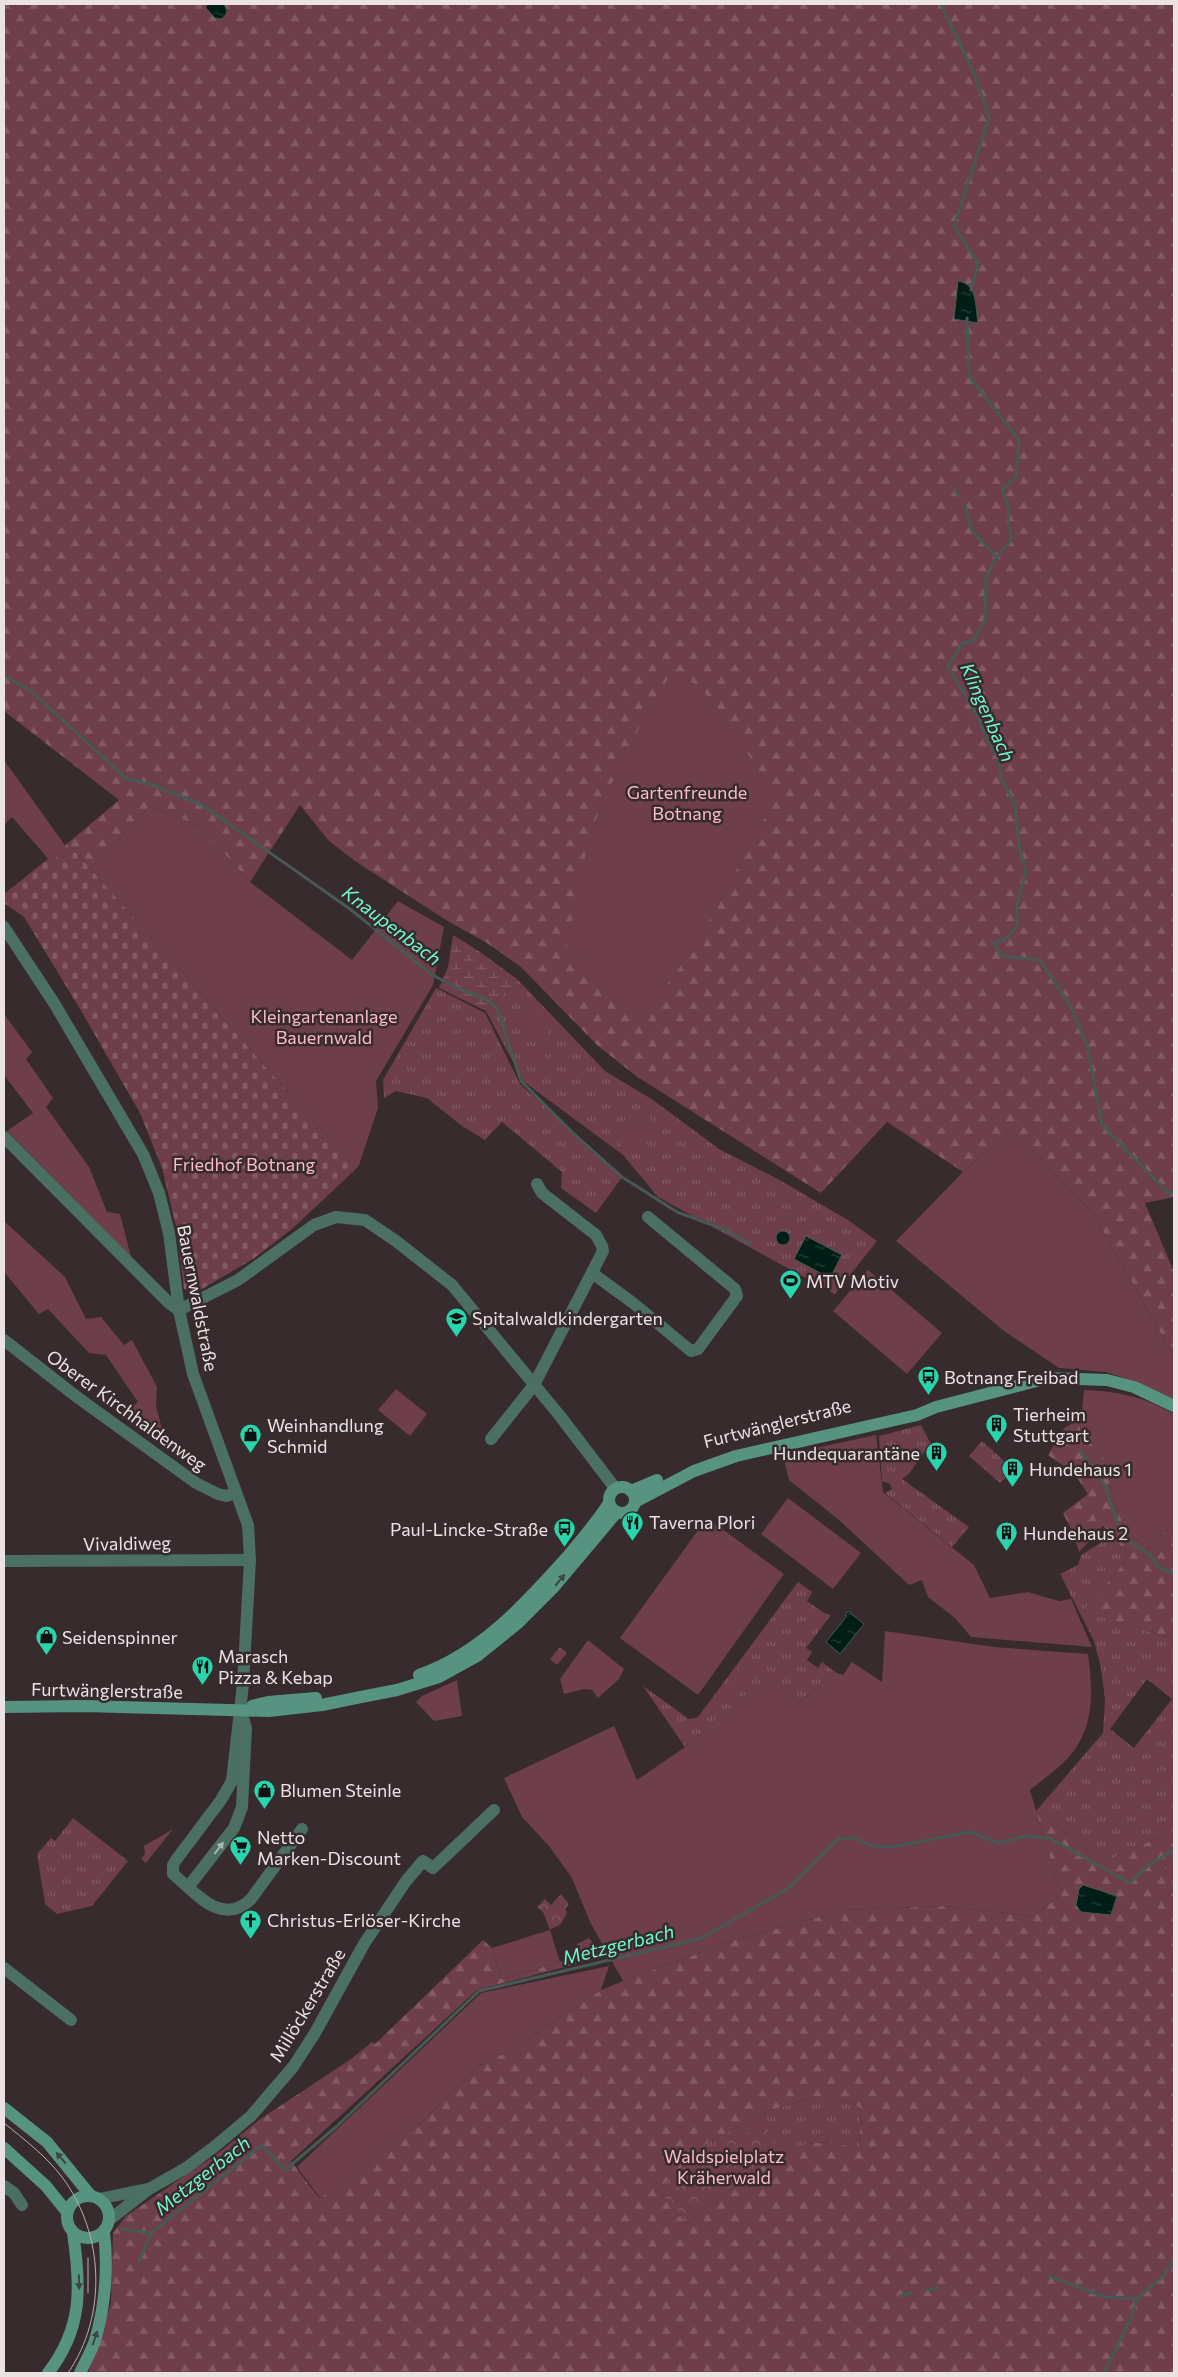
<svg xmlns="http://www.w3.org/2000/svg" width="1178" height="2377" font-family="Commissioner,sans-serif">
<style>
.grass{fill:url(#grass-tufts);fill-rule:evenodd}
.forest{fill:url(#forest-firs);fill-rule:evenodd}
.wetland{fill:url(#wetland-marsh)}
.cemetery{fill:url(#cemetery-stones)}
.park{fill:url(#park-crowns)}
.garden{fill:#6e3e4a}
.water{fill:url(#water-ripples);stroke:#465954}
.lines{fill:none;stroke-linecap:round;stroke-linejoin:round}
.stream{stroke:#465954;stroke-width:3}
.minor{stroke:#4b6f63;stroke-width:12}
.secondary{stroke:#579381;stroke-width:12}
.tram{stroke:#b8aeb0;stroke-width:1}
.oneway{fill:#3f4542}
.oneway2{fill:#abb4b0}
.labels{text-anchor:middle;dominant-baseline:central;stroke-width:5;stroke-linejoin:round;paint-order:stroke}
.park-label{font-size:18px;fill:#fdbac8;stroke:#372b2d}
.poi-label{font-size:18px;fill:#ebe2e4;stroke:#372b2d;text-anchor:start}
.street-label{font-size:18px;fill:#ebe2e4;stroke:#372b2d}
.water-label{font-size:19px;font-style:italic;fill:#70f8d1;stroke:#372b2d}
</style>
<defs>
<pattern id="grass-tufts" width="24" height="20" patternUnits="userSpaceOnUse" patternTransform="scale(1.25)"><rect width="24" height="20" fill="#6e3e4a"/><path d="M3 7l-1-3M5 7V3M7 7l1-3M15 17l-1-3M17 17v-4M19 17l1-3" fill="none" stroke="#835a64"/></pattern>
<pattern id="forest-firs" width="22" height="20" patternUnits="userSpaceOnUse" patternTransform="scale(1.25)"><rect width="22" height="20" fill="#6e3e4a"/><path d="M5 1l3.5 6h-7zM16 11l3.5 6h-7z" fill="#835a64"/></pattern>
<pattern id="wetland-marsh" width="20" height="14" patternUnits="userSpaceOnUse" patternTransform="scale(1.25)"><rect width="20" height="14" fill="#6e3e4a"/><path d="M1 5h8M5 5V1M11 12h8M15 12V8" fill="none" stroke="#835a64"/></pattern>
<pattern id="cemetery-stones" width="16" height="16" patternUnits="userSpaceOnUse" patternTransform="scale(1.25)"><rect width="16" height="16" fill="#6e3e4a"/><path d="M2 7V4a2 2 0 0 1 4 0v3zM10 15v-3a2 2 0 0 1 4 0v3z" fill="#835a64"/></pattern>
<pattern id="park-crowns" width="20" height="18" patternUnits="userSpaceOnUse" patternTransform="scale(1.25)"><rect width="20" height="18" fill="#6e3e4a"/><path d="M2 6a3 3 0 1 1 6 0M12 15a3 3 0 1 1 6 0" fill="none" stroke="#835a64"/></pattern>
<pattern id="water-ripples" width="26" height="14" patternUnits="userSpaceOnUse" patternTransform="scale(1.25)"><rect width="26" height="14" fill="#001e16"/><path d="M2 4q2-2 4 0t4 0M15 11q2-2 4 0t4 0" fill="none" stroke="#253e38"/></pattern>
</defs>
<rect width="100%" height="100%" fill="#372b2d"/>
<g class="grass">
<polygon points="518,980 605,1071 653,1100 719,1149 776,1178 848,1220 877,1241 835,1294 658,1197 623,1155 523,1081 486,1011"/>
<polygon points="436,988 485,1013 520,1084 623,1176 596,1213 561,1188 562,1172 502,1122 485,1140 462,1126 427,1098 396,1091 384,1098 383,1080"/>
<path d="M921,1425L932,1446C918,1453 915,1472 902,1479L969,1527L952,1547L885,1493L892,1489L890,1484L882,1481L879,1436Z"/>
<polygon points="982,1441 1014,1470 1000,1483 969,1456"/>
<path d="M1112,1536L1130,1556L1087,1607L1081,1610L1174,1639V1835H1163L1105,1862L1036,1811L1103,1733L1105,1698L1101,1668L1094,1641L1060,1574L1078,1565L1081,1555ZM1147,1679L1172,1699L1134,1748L1110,1729Z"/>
<polygon points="798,1582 812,1592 807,1601 824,1613 831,1615 806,1648 812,1652 807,1660 818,1668 822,1662 835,1672 799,1703 772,1685 750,1691 685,1747 643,1686 689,1719 698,1717"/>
<polygon points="73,1818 128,1861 92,1906 57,1914 45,1904 37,1854 51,1838 55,1841"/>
<polygon points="173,1829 146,1863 141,1859 145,1854 144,1846"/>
<polygon points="1174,1860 1174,1886 1163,1867"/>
<path d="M815,2097H837L861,2108L859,2150C845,2144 830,2141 814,2143C778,2147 716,2202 686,2224L657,2191L708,2142L768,2111Z"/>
</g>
<g class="forest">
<polygon points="4,4 206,4 206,8 227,11 224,4 1174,4 1174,1197 1145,1203 1174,1272 1174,1357 1092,1212 1011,1129 963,1172 887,1122 821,1193 636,1076 597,1045 521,967 487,943 446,920 355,861 329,841 300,805 250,882 199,826 150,806 90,868 68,843 119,800 4,711"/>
<polygon points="1082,1418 1080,1431 1106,1460 1111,1490 1126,1533 1151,1549 1174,1520 1174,1639 1080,1610 1087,1607 1130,1556 1103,1526 1079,1552 1073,1533 1063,1513 1088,1494 1074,1473 1048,1455 1064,1428"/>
<path d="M1036,1811L1105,1862L1163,1835H1174V1860L1163,1867L1174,1886V2373H88L111,2303L113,2233L126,2216L217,2154L259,2120L351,2059L372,2042L375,2044L483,1940L492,1948L501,1979L560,1962L577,1955V1944L589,1938L603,1957L477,1990L291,2161L319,2198L424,2120L479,2066L513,2049L601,1990L623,1981L731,1941L844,1910L944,1906L1032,1916L1061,1895ZM1083,1885L1117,1896L1111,1915L1081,1912ZM815,2097H837L861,2108L859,2150C845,2144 829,2141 814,2143C778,2147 716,2202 686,2224L657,2191L708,2142L768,2111Z"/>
</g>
<polygon class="wetland" points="453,935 480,952 518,980 486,1011 439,988 448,967"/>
<polygon class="cemetery" points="68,843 356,1169 292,1229 253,1259 195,1293 184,1289 178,1241 184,1231 181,1226 176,1226 162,1168 140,1113 80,1009 24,917 4,903 4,894"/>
<g class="park">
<polygon points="560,1647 567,1653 557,1665 550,1659"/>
<polygon points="561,1894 569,1904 565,1909 567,1913 561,1924 550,1930 543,1912 537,1907 545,1899 551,1905"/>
<path d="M765,2123L778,2151L759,2163L740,2180L686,2219L665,2197V2190C681,2172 701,2155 722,2143C736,2135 751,2132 765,2123Z"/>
</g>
<g class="garden">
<polygon points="671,673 700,686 777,796 693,950 643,1016 567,946 590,834 626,751"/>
<polygon points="4,760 67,848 51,862 12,817 4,825"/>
<polygon points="150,806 199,826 250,882 352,960 398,901 444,927 433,985 376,1081 378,1108 359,1165 356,1169 90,868"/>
<polygon points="532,1013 549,1032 539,1041 522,1022"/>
<polygon points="4,1014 32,1052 26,1059 53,1098 46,1107 89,1167 107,1212 120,1214 131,1257 7,1131 33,1113 4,1075"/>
<polygon points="538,1048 555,1067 544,1077 527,1058"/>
<polygon points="637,1109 652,1120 630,1151 615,1141"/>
<polygon points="1011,1129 1092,1212 1174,1357 1174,1400 1136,1382 1106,1372 1059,1368 1004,1331 896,1241 963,1172"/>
<polygon points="4,1221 65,1277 86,1319 101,1317 124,1345 132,1340 157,1387 156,1406 167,1448 121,1415 138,1402 106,1355 89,1353 48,1309 39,1314 4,1272"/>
<polygon points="868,1270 942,1333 907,1374 833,1311"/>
<polygon points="396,1389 427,1414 410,1436 378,1410"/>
<path d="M1084,1390C1116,1391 1146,1397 1174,1414V1520L1151,1549L1126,1533L1111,1490L1106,1460L1080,1431Z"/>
<polygon points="876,1435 883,1492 974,1565 990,1598 1028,1592 1059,1601 1071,1599 1092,1647 971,1637 955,1618 928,1597 922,1580 909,1585 839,1520 789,1480 783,1455"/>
<polygon points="788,1498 861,1553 833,1589 761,1534"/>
<polygon points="707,1518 784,1574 698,1695 620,1638"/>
<path d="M885,1631L994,1647L1088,1654C1093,1691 1095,1727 1069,1757C1057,1770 1043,1779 1030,1790L1061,1895L1032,1916L944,1906L844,1910L731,1941L623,1981L590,1922L572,1878L549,1846L522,1817L504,1778L614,1726L637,1780L685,1747L749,1691L772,1684L799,1703L835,1672L843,1675L852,1662L882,1682Z"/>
<polygon points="588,1640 624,1669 619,1679 598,1698 592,1690 584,1689 564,1694 560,1679"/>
<polygon points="743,1664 755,1674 736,1699 723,1689"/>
<polygon points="457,1680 462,1716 434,1721 416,1702 422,1696"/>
<polygon points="550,1930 560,1962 501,1979 492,1948"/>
<polygon points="609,1966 601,1990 513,2049 479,2066 424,2120 320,2198 297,2167 481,1993"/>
</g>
<g class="water">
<polygon points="206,4 224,4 227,11 225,16 221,19 215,18 206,8"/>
<path d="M958,281C978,284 975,306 978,323L954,319Z"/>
<circle cx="783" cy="1238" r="7"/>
<polygon points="806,1236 842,1255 830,1278 794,1259"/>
<polygon points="848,1611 864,1624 840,1654 826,1642 847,1616 845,1615"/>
<polygon points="1083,1885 1117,1896 1111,1915 1081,1912 1076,1905 1079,1889"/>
</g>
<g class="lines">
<g class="stream">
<polyline points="941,4 975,76 989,118 954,226 978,263 971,290"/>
<polyline points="967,318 969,376 1019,440 1016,477 1002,490 1009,509 1008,522 1012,539 997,557 986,576 985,620 973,641 962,643 948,667 977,715 988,741 999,759 1001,778 1015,804 1019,845 1026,872 1017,905 1017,927 1005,939 994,943 1001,956 1040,960 1071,1007 1088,1049 1102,1125 1168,1193 1174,1192"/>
<polyline points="954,489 958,495"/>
<polyline points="965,506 972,531 997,557"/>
<polyline points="4,676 31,691 127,779 150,784 202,805 350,909 431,974 457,988 486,999 497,1008 521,1081 574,1134 622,1177 677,1212 726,1230 750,1244"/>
<polyline points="1080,1451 1105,1486 1122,1537 1150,1555 1160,1568 1174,1573"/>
<polyline points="122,2229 151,2233"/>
<polyline points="139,2262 151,2233 262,2145 285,2170 336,2127 479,1991 702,1938 790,1887 838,1839 854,1838 872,1846 892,1847 970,1832 999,1843 1025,1836 1049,1838 1130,1883 1149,1865 1174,1850"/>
<polyline points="1049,2276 1105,2297 1137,2299"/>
<polyline points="927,2290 938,2288"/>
<polyline points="900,2296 911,2293"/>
<polyline points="1104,2373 1130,2320 1137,2299 1163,2276 1174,2260"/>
</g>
<g class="minor">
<path d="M4,927L54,1003L143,1154L159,1193L169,1233L179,1310L193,1374L248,1525L250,1560L243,1684L232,1781L221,1800L176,1860L173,1865V1874C197,1894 222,1927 251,1899L302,1829"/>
<polyline points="4,1137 169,1303 179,1310"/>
<polyline points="592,1273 633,1303 691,1351 698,1349 737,1296 735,1289 648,1217"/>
<polyline points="179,1310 238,1280 314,1225 336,1217 365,1220 396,1241 452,1285 560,1416 615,1488"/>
<polyline points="4,1340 77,1397 196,1483 218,1494 226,1496 235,1493"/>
<polyline points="491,1439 534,1385 603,1251 602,1246 596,1235 542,1193 537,1184"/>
<polyline points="4,1561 250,1560"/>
<polyline points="189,1886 234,1828 242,1807 246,1728 241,1711"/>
<polyline points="4,1968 71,2020"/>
<polyline points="4,2186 14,2193 22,2205"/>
<polyline points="99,2199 147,2189"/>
<polyline points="109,2220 149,2189 186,2168 214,2147 251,2116 274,2089 293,2067 315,2033 364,1944 406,1881 423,1861 433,1868 494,1810"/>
</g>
<g class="secondary">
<circle cx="622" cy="1500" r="13"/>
<polyline points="631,1491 657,1480"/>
<polyline points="635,1502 694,1471 736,1456 917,1415 936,1407 1048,1378 1107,1380 1134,1387 1174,1406"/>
<path d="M419,1675C480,1654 524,1605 567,1557C582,1539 597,1522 609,1503"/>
<polyline points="252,1706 268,1702 316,1698"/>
<polyline points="4,1707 84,1706 269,1711 322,1705 356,1698 397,1690 439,1677 477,1656 518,1623 554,1587 617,1512"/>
<polyline points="4,2108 47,2142 91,2196"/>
<polyline points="4,2148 46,2186 67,2212"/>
<circle cx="88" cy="2217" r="21"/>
<path d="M48,2373C83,2328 81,2287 73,2233"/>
<path d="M80,2373C85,2362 93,2349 96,2337C105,2304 108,2266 104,2232"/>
</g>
<g class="tram">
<path d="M4,2123C25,2140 46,2156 62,2177C104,2233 108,2315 68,2373"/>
<polyline points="88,2258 88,2293"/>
</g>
</g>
<defs><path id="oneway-solid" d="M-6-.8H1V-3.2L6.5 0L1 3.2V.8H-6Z" transform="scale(1.25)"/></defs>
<g class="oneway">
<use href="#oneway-solid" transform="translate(560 1580) rotate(-50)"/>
<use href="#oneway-solid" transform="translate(61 2158) rotate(-131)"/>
<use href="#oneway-solid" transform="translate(79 2282) rotate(90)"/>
<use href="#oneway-solid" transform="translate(95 2338) rotate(-72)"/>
</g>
<use class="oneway2" href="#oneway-solid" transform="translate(219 1848) rotate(-53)"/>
<defs>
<symbol id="stadium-pin" viewBox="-11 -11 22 30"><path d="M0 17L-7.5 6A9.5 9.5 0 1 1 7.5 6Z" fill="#29d5ac" stroke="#372b2d"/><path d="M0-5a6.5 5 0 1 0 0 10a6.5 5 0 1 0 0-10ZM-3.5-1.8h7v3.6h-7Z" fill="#111"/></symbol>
<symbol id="school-pin" viewBox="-11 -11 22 30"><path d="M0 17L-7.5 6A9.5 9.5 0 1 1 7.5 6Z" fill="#29d5ac" stroke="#372b2d"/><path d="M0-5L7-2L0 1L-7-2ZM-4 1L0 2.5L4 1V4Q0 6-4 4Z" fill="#111"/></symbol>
<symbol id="bus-pin" viewBox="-11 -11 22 30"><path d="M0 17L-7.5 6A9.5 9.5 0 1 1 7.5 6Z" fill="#29d5ac" stroke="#372b2d"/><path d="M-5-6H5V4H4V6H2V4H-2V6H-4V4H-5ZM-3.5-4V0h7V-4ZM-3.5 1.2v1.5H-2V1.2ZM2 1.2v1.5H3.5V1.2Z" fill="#111"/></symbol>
<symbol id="building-pin" viewBox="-11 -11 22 30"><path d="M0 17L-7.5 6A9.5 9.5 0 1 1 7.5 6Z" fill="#29d5ac" stroke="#372b2d"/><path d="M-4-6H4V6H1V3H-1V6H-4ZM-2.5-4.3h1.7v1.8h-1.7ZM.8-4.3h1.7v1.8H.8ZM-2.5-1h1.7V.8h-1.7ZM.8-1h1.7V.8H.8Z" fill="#111"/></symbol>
<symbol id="shop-pin" viewBox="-11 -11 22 30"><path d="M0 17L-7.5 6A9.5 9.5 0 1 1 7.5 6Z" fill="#29d5ac" stroke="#372b2d"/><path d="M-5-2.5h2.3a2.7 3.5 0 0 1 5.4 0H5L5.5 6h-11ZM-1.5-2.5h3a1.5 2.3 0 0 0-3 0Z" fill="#111"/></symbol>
<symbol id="restaurant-pin" viewBox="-11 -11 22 30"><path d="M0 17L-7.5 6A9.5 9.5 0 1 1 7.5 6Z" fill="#29d5ac" stroke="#372b2d"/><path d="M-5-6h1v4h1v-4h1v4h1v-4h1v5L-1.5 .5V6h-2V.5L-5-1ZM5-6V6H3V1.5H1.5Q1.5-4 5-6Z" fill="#111"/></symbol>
<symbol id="supermarket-pin" viewBox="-11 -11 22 30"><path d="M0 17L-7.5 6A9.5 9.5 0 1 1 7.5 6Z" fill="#29d5ac" stroke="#372b2d"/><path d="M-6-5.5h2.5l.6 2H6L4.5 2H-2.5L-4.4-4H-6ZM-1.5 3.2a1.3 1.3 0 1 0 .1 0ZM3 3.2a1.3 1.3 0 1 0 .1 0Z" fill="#111"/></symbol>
<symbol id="church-pin" viewBox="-11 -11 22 30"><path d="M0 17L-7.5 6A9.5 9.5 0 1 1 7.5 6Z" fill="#29d5ac" stroke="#372b2d"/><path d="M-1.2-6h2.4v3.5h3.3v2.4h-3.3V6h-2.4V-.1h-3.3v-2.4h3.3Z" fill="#111"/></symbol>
</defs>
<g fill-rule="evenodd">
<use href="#stadium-pin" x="778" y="1268" width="25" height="34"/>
<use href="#school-pin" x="444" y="1306" width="25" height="34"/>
<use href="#bus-pin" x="916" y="1364" width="25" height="34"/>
<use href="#building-pin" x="984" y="1412" width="25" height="34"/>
<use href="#shop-pin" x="238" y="1422" width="25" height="34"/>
<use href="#building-pin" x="924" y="1440" width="25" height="34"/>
<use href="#building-pin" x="1000" y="1456" width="25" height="34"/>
<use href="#restaurant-pin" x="620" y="1510" width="25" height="34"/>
<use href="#bus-pin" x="552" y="1516" width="25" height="34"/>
<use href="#building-pin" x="994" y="1520" width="25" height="34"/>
<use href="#shop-pin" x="34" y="1624" width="25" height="34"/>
<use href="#restaurant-pin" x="190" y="1654" width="25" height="34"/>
<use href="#shop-pin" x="252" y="1778" width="25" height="34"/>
<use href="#supermarket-pin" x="228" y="1834" width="25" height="34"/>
<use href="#church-pin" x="238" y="1908" width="25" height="34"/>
</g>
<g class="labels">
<g class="park-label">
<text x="687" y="792">Gartenfreunde<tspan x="687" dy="21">Botnang</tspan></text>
<text x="324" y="1016">Kleingartenanlage<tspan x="324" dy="21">Bauernwald</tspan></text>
<text x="244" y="1164">Friedhof Botnang</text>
<text x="724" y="2156">Waldspielplatz<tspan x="724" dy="21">Kräherwald</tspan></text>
</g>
<g class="poi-label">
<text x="806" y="1281">MTV Motiv</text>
<text x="472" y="1318">Spitalwaldkindergarten</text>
<text x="944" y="1377">Botnang Freibad</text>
<text x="1013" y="1414">Tierheim<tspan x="1013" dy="21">Stuttgart</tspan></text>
<text x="267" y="1425">Weinhandlung<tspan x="267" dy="21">Schmid</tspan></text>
<text x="920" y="1453" text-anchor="end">Hundequarantäne</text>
<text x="1029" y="1469">Hundehaus 1</text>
<text x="649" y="1522">Taverna Plori</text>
<text x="548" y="1529" text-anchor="end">Paul-Lincke-Straße</text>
<text x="1023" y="1533">Hundehaus 2</text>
<text x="62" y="1637">Seidenspinner</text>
<text x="218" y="1656">Marasch<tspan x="218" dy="21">Pizza &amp; Kebap</tspan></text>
<text x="280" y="1790">Blumen Steinle</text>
<text x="257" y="1837">Netto<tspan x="257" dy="21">Marken-Discount</tspan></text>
<text x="267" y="1920">Christus-Erlöser-Kirche</text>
</g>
<g class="street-label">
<text transform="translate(198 1298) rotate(79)">Bauernwaldstraße</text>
<text transform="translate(127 1410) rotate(36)">Oberer Kirchhaldenweg</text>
<text transform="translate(777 1423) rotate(-14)">Furtwänglerstraße</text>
<text transform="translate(127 1543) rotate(-1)">Vivaldiweg</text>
<text transform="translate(107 1690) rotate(1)">Furtwänglerstraße</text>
<text transform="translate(307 2005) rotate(-59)">Millöckerstraße</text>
</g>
<g class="water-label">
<text transform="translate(988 712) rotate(66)">Klingenbach</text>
<text transform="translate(392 925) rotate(37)">Knaupenbach</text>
<text transform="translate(618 1944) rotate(-14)">Metzgerbach</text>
<text transform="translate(202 2175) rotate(-38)">Metzgerbach</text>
</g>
</g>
<rect width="1178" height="2377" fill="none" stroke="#ebe2e4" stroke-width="10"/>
</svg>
